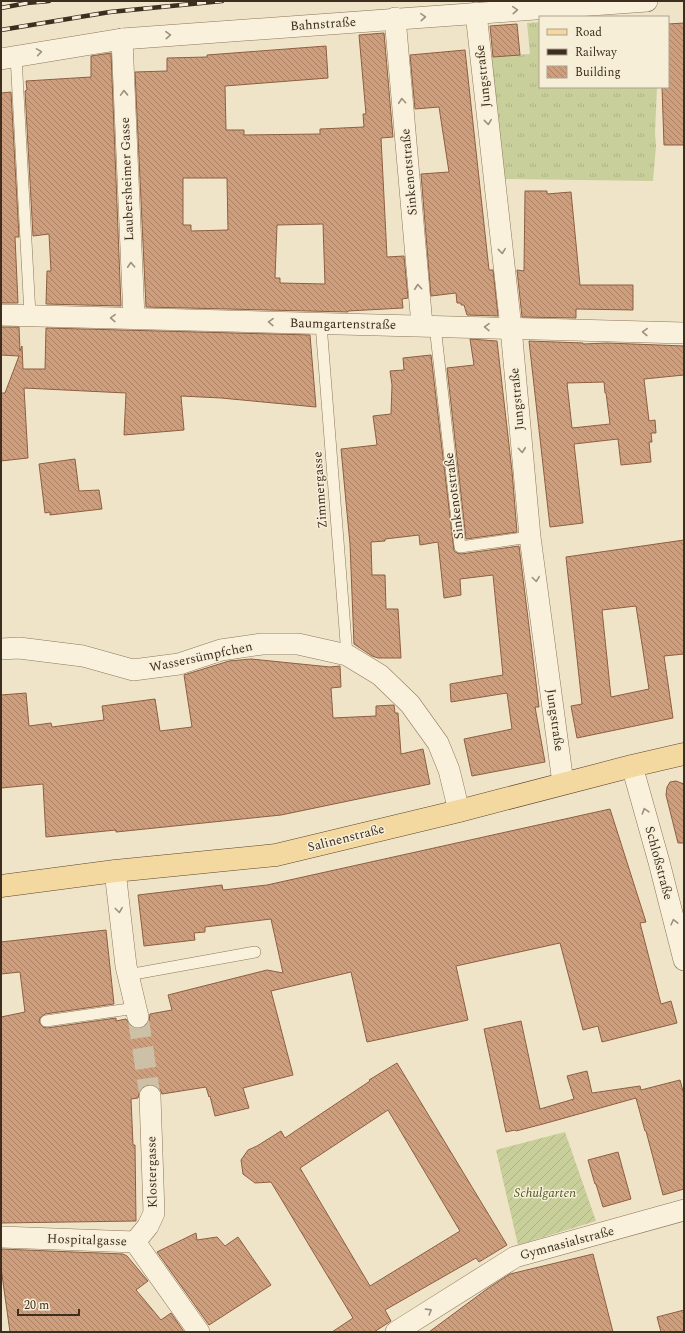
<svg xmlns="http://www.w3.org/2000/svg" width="685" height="1333" font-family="Spectral,serif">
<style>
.grass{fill:url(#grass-tufts)}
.garden{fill:url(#garden-furrows)}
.building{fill:url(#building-back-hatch);stroke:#8d5f41;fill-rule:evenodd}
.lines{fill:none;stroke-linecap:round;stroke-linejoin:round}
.street-tunnel{stroke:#ccc0a6;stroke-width:21;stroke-dasharray:21 10;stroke-linecap:butt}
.lane-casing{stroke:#8d765c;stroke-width:12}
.street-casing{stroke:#8d765c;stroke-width:22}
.primary-casing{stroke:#5b4430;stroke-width:23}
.lane{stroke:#faf1dc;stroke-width:11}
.street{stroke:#faf1dc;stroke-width:21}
.primary{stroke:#f3d9a0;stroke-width:22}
.rail-casing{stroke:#3d2e20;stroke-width:4.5}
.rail{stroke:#f7eed8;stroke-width:3;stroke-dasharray:9;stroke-linecap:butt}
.oneway{stroke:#9c907e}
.labels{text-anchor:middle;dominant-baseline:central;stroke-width:3;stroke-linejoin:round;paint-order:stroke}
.street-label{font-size:13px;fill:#3d2e20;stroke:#f7eed8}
.park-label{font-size:13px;font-style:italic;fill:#4d5a26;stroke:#f7eed8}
</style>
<defs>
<pattern id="grass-tufts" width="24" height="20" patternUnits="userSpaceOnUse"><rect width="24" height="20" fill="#c9cf9b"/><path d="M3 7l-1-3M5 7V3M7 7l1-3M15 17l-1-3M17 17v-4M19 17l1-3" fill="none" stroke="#aeb285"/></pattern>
<pattern id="garden-furrows" width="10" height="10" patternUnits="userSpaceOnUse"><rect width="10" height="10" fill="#c9cf9b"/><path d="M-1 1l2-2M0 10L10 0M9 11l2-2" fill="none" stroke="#aeb285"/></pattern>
<pattern id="building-back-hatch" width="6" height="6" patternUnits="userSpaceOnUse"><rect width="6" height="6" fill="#cf9f7d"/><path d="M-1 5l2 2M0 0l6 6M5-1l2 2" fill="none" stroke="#a98266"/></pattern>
</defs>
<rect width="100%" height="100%" fill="#f0e4c8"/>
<polygon class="grass" points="540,22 540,87 657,87 655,133 656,146 653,181 502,179 489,57 530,54 527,23"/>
<polygon class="garden" points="565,1132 596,1221 518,1245 496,1150"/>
<g class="building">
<polygon points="684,23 684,145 664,145 662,87 668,87 668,24"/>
<polygon points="517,24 520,55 493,57 490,26"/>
<path d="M384,33L393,137L381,138L387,257L404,256L408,298L402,299L403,308L348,311V312L146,307L135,72L167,71V58L207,57V55L326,46L328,78L225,86L226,130H244V135L320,134V129L364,127L363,114H366L359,35ZM183,178H227L228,230L191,231V225H183ZM323,224L325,284L280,283V278H275L277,225Z"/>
<polygon points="465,50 489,270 493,270 498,316 467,315 464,305 461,305 461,303 457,303 456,293 431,296 421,174 449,172 439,107 415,109 410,55"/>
<polygon points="111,53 121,306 46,304 47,271 51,271 49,234 33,236 25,91 27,90 26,81 91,77 91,56"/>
<polygon points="11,92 19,237 15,237 18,303 1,303 1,93"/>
<polygon points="525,191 547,191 547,194 571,192 580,285 633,285 633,310 576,309 576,318 522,317 517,270 524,271"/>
<polygon points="1,327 19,327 20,351 22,346 23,369 45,369 46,328 310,335 316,407 221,398 181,396 184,430 124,435 126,393 24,388 28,458 1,461 1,393 5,393 19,356 1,355"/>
<polygon points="470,339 497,341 512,471 517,532 466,539 447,368 474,365"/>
<path d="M529,341L583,343V344L607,343L684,346V375L644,379L649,421L655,420L656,433H651L652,442H649L651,462L621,465L618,439L574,444L583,523L550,527ZM604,382L605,393H606L610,424L572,428L567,383Z"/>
<polygon points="431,355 454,551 457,553 461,554 519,546 539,707 535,707 545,762 472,776 464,739 512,729 507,693 451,702 450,684 503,675 493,575 460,579 461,595 444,598 438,542 420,545 419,535 385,539 385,541 371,542 372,575 385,575 386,609 398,609 401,658 378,658 372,656 354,644 350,544 341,449 377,445 373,416 391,414 392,385 390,371 404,370 403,358"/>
<polygon points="75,459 79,491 99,490 102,509 50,515 50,512 45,513 39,464"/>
<path d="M684,540V654L664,656L673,718L577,738L571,706L582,704L566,557ZM636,606L649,689L611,697L602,610Z"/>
<polygon points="251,659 330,667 340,666 341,687 331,688 333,718 376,716 376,706 394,705 395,713 398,713 401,754 423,749 430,784 281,815 116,832 116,830 46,837 43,784 1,788 1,695 26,693 29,726 51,723 52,727 104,720 102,706 155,699 160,731 192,727 184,675 229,661"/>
<polygon points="676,781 684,784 684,843 678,843 666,795 667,787 670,782"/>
<polygon points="610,809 646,922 640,923 661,1004 671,1001 677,1023 602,1042 598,1026 583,1030 560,943 456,966 468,1020 367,1042 351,972 271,991 293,1075 243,1088 249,1108 215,1116 210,1096 209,1097 206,1087 162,1094 160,1089 156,1086 149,1084 144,1086 140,1090 138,1098 131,1099 133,1145 135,1145 136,1221 1,1223 1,1017 25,1012 20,972 1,974 1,942 106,930 114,1004 45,1014 40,1018 39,1022 43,1027 47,1028 116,1018 116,1021 126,1019 130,1025 134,1028 140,1029 146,1025 149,1021 150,1014 172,1010 168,995 267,970 283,973 271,919 205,927 205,932 194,933 195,940 144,946 138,895 222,885 223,890 267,885"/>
<polygon points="521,1021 540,1109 574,1099 567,1076 587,1071 592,1093 640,1086 641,1090 680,1080 684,1095 684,1189 663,1195 646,1131 645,1131 636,1098 543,1124 516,1131 515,1130 506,1132 484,1029"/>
<path d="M397,1063L507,1245L479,1262L476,1258L385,1310L391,1321L374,1332H332L353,1318L271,1182L255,1183L243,1174L241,1160L248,1150L257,1146L281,1131L285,1138L370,1081L369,1080ZM388,1110L460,1231L370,1286L300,1168Z"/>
<polygon points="618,1152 631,1199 603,1207 596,1184 595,1184 588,1160"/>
<polygon points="196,1233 197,1240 217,1237 225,1246 238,1237 271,1285 209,1325 157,1252"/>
<polygon points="1,1249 123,1254 127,1256 148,1281 136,1290 161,1320 171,1313 184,1332 10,1332 1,1268"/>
<polygon points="593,1254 613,1332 429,1332 487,1289 510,1274"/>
<polygon points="684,1310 684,1332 661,1332 657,1317"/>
</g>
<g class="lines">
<polyline class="street-tunnel" points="138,1017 150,1096"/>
<defs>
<g id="lane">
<polyline points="16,56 30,315"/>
<polyline points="321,324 347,655"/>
<polyline points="435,326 460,547 530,537"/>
<polyline points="128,975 255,952"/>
<polyline points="46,1021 136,1008"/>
</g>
<g id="street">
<polyline points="476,13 511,328 530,537 563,783"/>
<polyline points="395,18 422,325"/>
<polyline points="122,39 134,318"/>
<polyline points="1,59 122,39 647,1"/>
<polyline points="1,315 684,333"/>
<polyline points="1,649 19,648 83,656 133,670 179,664 221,650 262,644 298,644 347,655 380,675 410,704 438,743 449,770 459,811"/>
<polyline points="632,766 659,862 684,960"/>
<polyline points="115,871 126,966 138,1017"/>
<polyline points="1,1237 135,1242"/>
<polyline points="135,1242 148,1226 154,1213 150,1096"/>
<polyline points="135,1242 199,1332"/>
<polyline points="396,1332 515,1257 684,1210"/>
</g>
<polyline id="primary" points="1,886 115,871 276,855 459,811 632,766 684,754"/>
</defs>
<use href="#lane" class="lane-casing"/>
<use href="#street" class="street-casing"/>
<use href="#primary" class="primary-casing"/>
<use href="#lane" class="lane"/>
<use href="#street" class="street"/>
<use href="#primary" class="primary"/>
<defs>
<g id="rail">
<polyline points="1,8 27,3 49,1"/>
<polyline points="1,30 110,12 222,1"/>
</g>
</defs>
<use href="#rail" class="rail-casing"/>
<use href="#rail" class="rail"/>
</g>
<defs><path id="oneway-chevron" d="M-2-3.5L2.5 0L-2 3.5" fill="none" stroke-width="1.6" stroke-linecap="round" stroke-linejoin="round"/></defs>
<g class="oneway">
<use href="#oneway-chevron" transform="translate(515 10) rotate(-4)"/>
<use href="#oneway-chevron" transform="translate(423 17) rotate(-4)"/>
<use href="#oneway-chevron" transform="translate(168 35) rotate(-4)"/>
<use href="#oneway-chevron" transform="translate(39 52) rotate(-9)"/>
<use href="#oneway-chevron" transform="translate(124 93) rotate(-92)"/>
<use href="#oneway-chevron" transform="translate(402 101) rotate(-95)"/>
<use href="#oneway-chevron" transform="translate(488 122) rotate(84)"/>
<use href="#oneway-chevron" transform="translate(502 251) rotate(84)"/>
<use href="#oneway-chevron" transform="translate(131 265) rotate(-93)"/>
<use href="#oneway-chevron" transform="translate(418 287) rotate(-95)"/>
<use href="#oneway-chevron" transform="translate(113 318) rotate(-178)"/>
<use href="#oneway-chevron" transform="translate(271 322) rotate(-178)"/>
<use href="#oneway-chevron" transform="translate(487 327) rotate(-179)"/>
<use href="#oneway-chevron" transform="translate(645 332) rotate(-178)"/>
<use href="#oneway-chevron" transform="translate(522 450) rotate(85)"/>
<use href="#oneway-chevron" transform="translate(536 579) rotate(82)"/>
<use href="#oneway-chevron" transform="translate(645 811) rotate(-107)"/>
<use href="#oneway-chevron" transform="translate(119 910) rotate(83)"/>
<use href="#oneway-chevron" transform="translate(674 922) rotate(-104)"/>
<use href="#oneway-chevron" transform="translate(429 1311) rotate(-32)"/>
</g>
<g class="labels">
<g class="street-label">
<text transform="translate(323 24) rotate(-4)">Bahnstraße</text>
<text transform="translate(483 76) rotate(-96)">Jungstraße</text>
<text transform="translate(409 172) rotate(-95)">Sinkenotstraße</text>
<text transform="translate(127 179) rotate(-92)">Laubersheimer Gasse</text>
<text transform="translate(343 324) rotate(1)">Baumgartenstraße</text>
<text transform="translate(517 399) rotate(-95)">Jungstraße</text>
<text transform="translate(320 490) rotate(-94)">Zimmergasse</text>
<text transform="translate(454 496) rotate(-97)">Sinkenotstraße</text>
<text transform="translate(201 657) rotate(-12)">Wassersümpfchen</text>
<text transform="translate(555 720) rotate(82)">Jungstraße</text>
<text transform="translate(346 838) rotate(-14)">Salinenstraße</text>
<text transform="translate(659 863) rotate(75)">Schloßstraße</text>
<text transform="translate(152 1172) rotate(-91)">Klostergasse</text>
<text transform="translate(87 1240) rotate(2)">Hospitalgasse</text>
<text transform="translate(567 1243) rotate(-15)">Gymnasialstraße</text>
</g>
<g class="park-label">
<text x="545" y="1193">Schulgarten</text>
</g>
</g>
<rect width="685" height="1333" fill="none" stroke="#3d2e20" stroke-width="4"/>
<rect x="539" y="16" width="130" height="72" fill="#f7eed8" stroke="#ada18e"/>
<rect x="547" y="29" width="20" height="6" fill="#f3d9a0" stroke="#ada18e"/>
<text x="575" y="36" font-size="12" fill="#3d2e20">Road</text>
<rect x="547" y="49" width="20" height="6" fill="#3d2e20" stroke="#ada18e"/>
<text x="575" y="56" font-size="12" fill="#3d2e20">Railway</text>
<rect x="547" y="66" width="20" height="12" fill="url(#building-back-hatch)" stroke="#ada18e"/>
<text x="575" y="76" font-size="12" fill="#3d2e20">Building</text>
<path d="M18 1309v6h61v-6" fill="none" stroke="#3d2e20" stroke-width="2"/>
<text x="24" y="1309" font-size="12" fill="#3d2e20" stroke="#f7eed8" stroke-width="3" paint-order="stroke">20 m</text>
</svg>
